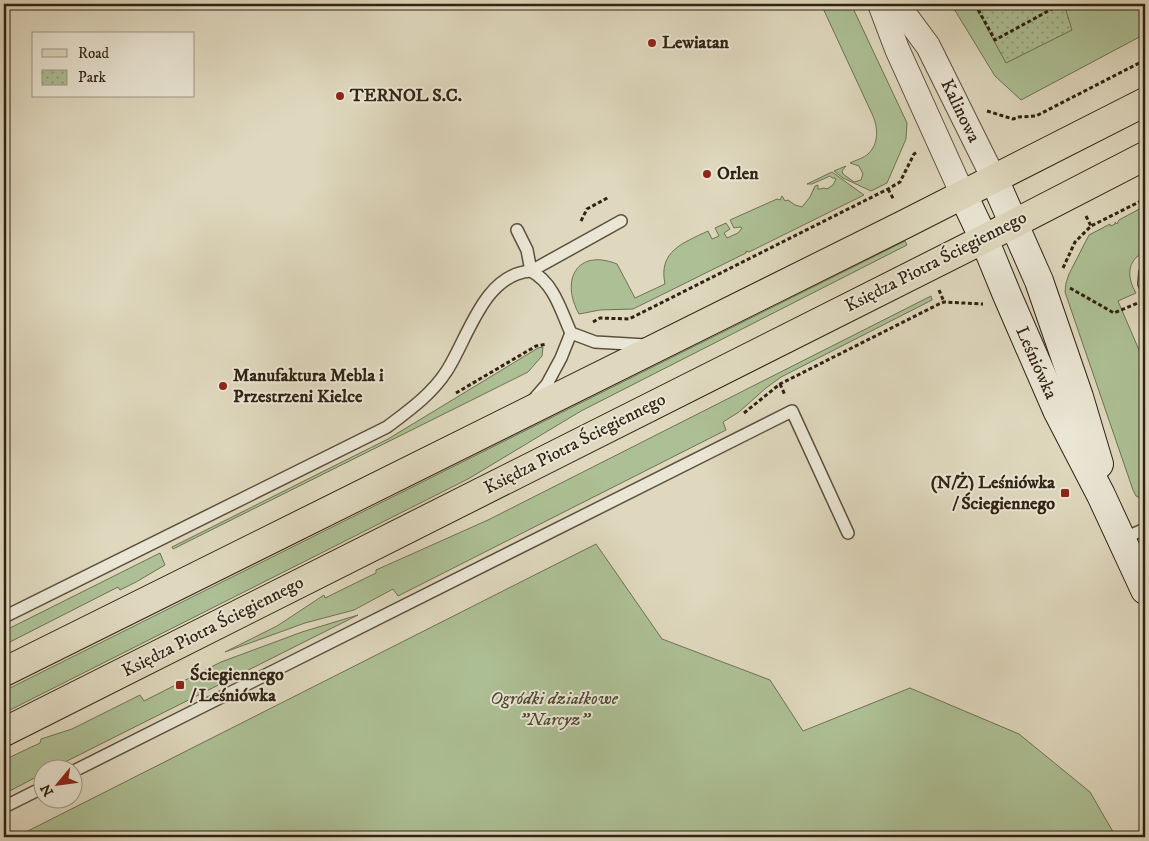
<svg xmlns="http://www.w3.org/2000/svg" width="1149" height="841" font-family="'IM FELL DW Pica',serif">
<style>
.green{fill:#adc095;stroke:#6e7254}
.park{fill:url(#park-dots);stroke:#6e7254}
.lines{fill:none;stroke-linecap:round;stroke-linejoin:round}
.lane-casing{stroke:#5c503d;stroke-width:14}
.street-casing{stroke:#5c503d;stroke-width:26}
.secondary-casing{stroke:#302312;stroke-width:30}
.primary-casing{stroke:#302312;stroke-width:30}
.path{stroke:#302312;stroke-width:3;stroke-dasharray:4 2.5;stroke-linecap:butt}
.lane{stroke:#eae6d5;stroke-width:11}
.street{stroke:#eae6d5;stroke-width:24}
.secondary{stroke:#eae6d5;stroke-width:28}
.primary{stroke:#dfd8be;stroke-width:28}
.poi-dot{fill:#8f2418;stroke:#eae6d5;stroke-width:2}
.labels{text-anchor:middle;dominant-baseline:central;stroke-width:4;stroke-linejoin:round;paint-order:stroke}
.poi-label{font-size:18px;font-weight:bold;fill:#302312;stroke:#eae6d5;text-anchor:start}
.street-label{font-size:18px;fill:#302312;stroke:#eae6d5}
.park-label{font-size:18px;font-style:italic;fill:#4f4a33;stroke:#eae6d5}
</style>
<defs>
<pattern id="park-dots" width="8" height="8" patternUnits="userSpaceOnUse" patternTransform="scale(1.25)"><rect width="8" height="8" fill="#adc095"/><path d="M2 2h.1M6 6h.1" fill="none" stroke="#8d9c78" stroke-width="1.8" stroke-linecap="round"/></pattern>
</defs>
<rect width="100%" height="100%" fill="#dfd8be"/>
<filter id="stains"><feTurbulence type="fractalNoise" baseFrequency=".004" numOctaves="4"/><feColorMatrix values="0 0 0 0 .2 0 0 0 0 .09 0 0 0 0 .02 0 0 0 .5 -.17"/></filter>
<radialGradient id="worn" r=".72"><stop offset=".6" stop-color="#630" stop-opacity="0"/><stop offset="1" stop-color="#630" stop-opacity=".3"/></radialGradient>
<g class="green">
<path d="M821,4H851L907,123L906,139L887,183L871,191L843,178L834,171L846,166L842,171L843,174L854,182L861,180L863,174L859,166L850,163C856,160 864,158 868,154C879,144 878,128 873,116Z"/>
<polygon points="951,4 1145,4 1145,34 1021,100 995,76"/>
<path d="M832,172L864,195L749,252L746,251V253L633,309L600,310L579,314C560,280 577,248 617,264L635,298L665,284C658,251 683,243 708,231L712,239L719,236L715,228L726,223L730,229L724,233L727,238L738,233L742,228L740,227L734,228L730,220L777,199L780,200L782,196L785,201L788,200L795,205L802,207L810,197L815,186L818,185V189H820L824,188L827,189L833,185L836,179L834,178H832L830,176L812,184H807Z"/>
<path d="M1145,206V252C1126,260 1127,278 1136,293L1118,301L1145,364V500L1136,496L1133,490L1065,292L1066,283L1069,274L1089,235L1110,224L1111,226L1115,224V222L1117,224L1119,220Z"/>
<polygon points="905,241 907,245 581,411 468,479 4,713 4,691"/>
<polygon points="931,296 932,300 781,377 766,388 739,412 723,422 726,430 398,596 393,589 354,610 305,623 225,652 277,626 324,595 325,598 376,573 376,570 488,520"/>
<polygon points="543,347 542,356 528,372 173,549 172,547 388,439 538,348"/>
<polygon points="596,544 662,639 770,680 803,731 910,688 1019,734 1090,792 1116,837 16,837"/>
<polygon points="160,553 165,565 136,582 120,590 118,587 4,645 4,631"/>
<polygon points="358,615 53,768 42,768 42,774 4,794 4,760 40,743 41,739 72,729 140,695 144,701 221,662 302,632"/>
</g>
<polygon class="park" points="974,4 1064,4 1072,30 1006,63"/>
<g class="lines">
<defs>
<g id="lane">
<polyline points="517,230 527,250 531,271"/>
<path d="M531,271C554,283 561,311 571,333L595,342L646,345"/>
<polyline points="1144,284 1145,273"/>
<polyline points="534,399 547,384 561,358 571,333"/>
<polyline points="1122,539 1145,529"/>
<path d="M4,617L387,427C408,411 431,395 446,372C468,339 483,274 531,271L621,221"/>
<polyline points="72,772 792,411 848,533"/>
<polyline points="4,807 42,788"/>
</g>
<g id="street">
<polyline points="880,4 897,49 963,195"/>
<polyline points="897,4 928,46 994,179"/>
</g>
<g id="secondary">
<polyline points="994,179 1039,281 1079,397 1099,464"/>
<polyline points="963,195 984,239 1007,295 1057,410 1101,495 1145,590"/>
</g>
<g id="primary">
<polyline points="4,672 905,224 1145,102"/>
<polyline points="4,732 984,239 1145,156"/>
</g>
</defs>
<use href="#lane" class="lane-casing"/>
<use href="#street" class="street-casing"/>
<use href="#secondary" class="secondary-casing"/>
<use href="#primary" class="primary-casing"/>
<g class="path">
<polyline points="975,4 995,40 1061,4"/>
<polyline points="987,111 1013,119 1019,117 1036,116 1145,60"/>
<polyline points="888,189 894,200"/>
<polyline points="1086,216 1091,226"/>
<polyline points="581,221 587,209 609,197"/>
<polyline points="1063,268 1075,242 1091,226 1145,199"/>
<polyline points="1070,288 1114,313 1140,302"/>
<polyline points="939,290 944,302"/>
<polyline points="593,322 600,318 629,319 888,189 900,182 914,154 917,152"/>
<polyline points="780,384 785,395"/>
<polyline points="456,393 536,346 547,344"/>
<polyline points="744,413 780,384 939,304 944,302 983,304"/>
</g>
<use href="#lane" class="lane"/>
<use href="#street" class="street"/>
<use href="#secondary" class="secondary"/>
<use href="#primary" class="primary"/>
</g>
<g class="poi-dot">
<circle cx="652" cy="43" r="5"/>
<circle cx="340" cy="96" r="5"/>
<circle cx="707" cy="174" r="5"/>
<circle cx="223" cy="386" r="5"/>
<rect x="1060" y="488" width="10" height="10" rx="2.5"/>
<rect x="175" y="680" width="10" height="10" rx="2.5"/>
</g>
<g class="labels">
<g class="poi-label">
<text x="662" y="43">Lewiatan</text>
<text x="350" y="96">TERNOL S.C.</text>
<text x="717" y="174">Orlen</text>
<text x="233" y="376">Manufaktura Mebla i<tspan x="233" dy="21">Przestrzeni Kielce</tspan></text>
<text x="1055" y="483" text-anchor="end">(N/Ż) Leśniówka<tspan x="1055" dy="21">/ Ściegiennego</tspan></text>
<text x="190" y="675">Ściegiennego<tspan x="190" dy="21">/ Leśniówka</tspan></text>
</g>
<g class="street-label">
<text transform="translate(960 111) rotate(64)">Kalinowa</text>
<text transform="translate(936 262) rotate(-27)">Księdza Piotra Ściegiennego</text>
<text transform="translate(1036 363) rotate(66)">Leśniówka</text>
<text transform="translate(575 444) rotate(-27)">Księdza Piotra Ściegiennego</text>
<text transform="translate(213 627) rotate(-27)">Księdza Piotra Ściegiennego</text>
</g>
<g class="park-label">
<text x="554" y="699">Ogródki działkowe<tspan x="554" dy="21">"Narcyz"</tspan></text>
</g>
</g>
<rect width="1149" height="841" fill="none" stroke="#dfd8be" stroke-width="20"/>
<rect x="5" y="5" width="1139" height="831" fill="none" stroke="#302312" stroke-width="2.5"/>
<rect x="10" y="10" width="1129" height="821" fill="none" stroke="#302312"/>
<rect x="32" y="32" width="162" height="65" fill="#eae6d5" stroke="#a09887"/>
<rect x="42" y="49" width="25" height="8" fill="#dfd8be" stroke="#a09887"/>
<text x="78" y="58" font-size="15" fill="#302312">Road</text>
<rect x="42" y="70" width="25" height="15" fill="url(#park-dots)" stroke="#a09887"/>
<text x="78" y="82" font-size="15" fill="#302312">Park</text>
<g transform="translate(58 784) rotate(241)"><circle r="24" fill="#eae6d5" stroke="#a09887"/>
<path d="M0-4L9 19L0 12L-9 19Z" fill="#8f2418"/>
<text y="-8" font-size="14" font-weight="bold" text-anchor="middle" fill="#302312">N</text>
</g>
<rect width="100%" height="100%" filter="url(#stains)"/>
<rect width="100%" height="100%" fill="url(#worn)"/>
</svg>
